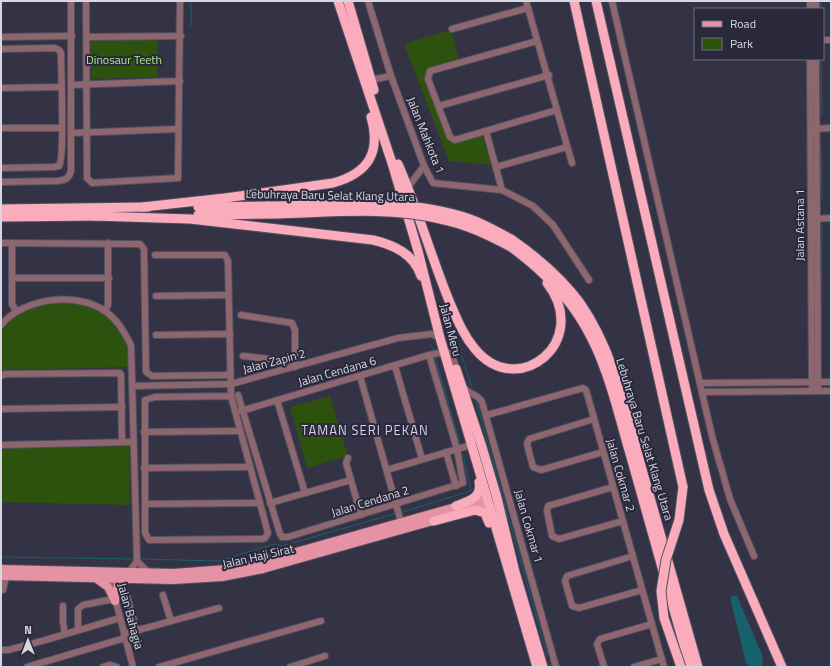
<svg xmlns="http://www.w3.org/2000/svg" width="832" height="668" font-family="'Titillium Web',sans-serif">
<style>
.green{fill:#2d520d}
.water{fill:#16616b}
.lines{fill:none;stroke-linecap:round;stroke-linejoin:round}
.stream{stroke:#16616b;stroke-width:1}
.minor-casing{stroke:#515162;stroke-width:8}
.major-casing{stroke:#515162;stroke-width:10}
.highway-casing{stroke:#515162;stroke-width:11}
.minor{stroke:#8e666d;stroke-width:6}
.major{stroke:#e593a4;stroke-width:8}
.highway{stroke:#fbacbc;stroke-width:9}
.highway-bridge-casing{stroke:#515162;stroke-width:11;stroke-linecap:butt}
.highway-bridge{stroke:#fbacbc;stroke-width:9}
.labels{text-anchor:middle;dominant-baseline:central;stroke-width:4;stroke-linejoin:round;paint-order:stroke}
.park-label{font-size:12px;fill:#aceb84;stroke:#2a293b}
.street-label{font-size:12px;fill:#d7d7e3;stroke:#2a293b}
.neighbourhood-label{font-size:13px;letter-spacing:1px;fill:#d2d2ea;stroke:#2a293b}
</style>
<rect width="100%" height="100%" fill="#343346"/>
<g class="green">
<polygon points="447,31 451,31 459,60 428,70 424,78 447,138 455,144 482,135 491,165 449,161 404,44"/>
<polygon points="157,39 158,77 92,79 90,41"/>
<path d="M65,301L87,304L104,312L121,329L129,346L130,367L1,370V327C27,304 31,305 65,301Z"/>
<polygon points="330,396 348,456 307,468 290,407"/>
<polygon points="129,446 130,505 1,502 1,448"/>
</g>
<polygon class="water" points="733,596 737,596 763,657 762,666 750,667 746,663 731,601 731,598"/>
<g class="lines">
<g class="stream">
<polyline points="191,1 191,26"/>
<polyline points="821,1 821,9"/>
<polyline points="821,59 822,115"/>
<polyline points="821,142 822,200"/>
<polyline points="452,339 463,359 472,388"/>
<polyline points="431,345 434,352"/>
<polyline points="435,357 460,443"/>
<polyline points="821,368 822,225"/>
<polyline points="476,401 547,655"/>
<polyline points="402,512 471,491 463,454"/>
<polyline points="1,557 134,559"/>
<polyline points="139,559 219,561 274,544 282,546 397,513"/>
<polyline points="550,664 551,667"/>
</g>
<defs>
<g id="minor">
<polyline points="86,1 87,178 92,183 178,178 180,1"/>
<polyline points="368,1 391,76 424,166 433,183 502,190 533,206 553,225 589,280"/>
<polyline points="526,1 572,163"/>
<polyline points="612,1 712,436 730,499 754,556"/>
<polyline points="816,1 816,9"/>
<polyline points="810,9 810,1"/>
<polyline points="452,29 528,8"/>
<polyline points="1,37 72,36"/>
<polyline points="87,37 181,36"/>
<polyline points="823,40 831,40"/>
<polyline points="537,41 430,71 428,79 450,137 455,140 557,110"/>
<path d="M1,49L55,48L59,50L61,53C61,70 65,157 59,166L54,167L1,168"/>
<polyline points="810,59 812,391"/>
<polyline points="816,59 818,391"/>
<polyline points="370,80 391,76"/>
<polyline points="71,85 180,81"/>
<polyline points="1,88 61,87"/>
<polyline points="439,106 549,75"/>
<polyline points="1,128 62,128"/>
<polyline points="813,129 831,128"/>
<polyline points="486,131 502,190"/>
<polyline points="72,133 178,129"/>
<polyline points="496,167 567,147"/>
<path d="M1,182L57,181C65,180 69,179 71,171V1"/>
<polyline points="408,187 424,166"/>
<polyline points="813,219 831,218"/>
<polyline points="1,243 140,244 144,249 146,372 152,376 230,375"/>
<polyline points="12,243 12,304 16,311"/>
<polyline points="155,255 225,255 228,261 231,396 268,533 265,538 261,539 149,540 145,533 145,400 155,397 231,396"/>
<polyline points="13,278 109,278"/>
<polyline points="156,296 228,295"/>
<polyline points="105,311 108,305 108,243"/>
<polyline points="241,315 292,323 295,330 295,367"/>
<path d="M1,325C23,298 76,291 105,311C118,320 124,332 131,345L137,561L129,572"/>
<polyline points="156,335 230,334"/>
<polyline points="450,352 458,371"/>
<polyline points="243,356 295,362"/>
<polyline points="395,366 422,459"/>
<polyline points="1,376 5,374 120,373 121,375 122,442"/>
<polyline points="360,376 401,522"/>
<polyline points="700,383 831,382"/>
<polyline points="133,386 231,384 398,338 432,334 440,338"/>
<path d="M464,387C469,395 478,394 482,402L556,667"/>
<polyline points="702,392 831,391"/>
<polyline points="238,395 280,534 282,537 288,537 463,483 457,449 429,355"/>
<polyline points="277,400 305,493"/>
<polyline points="1,409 122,407"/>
<polyline points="241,411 429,355 439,353 445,354"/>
<polyline points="487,415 583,388 586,390 664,667"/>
<polyline points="594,419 529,439 527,444 533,467 541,470 603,452"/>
<polyline points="144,432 240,431"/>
<polyline points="1,445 133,442"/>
<polyline points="446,452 456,486"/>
<polyline points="348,458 346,463 361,515"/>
<polyline points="144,468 250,467"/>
<polyline points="387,470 471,445"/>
<polyline points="613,487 548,506 547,511 552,536 559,539 623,521"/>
<polyline points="270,503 351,480"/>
<polyline points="145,504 260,503"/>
<polyline points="633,556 567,576 565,581 572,606 579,608 642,590"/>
<polyline points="137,561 148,572"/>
<polyline points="109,575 133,667"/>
<polyline points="1,590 3,590 6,576"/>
<polyline points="126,593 137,631"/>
<polyline points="163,595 171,621"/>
<polyline points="63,606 63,622 65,634"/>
<polyline points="78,630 78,609 83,605 114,599"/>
<polyline points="124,634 219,608"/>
<polyline points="1,650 8,650 42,641 120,618"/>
<polyline points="27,667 125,638"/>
<polyline points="103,667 110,665 117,667"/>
<polyline points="159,667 321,621"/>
<polyline points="290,667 325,656"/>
<polyline points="604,667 597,644 600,639 652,624"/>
<polyline points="634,667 662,659"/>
</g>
<g id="major">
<polyline points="470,510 488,504"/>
<polyline points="1,569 174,573 240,568 487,498"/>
<polyline points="1,576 173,580 222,577 263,569 440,519"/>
<polyline points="97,579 108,587 115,601"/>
<polyline points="115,601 118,584 126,580"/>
</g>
<g id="highway">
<polyline points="338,1 392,163 418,251 440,338 537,667"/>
<polyline points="348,1 374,90"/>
<polyline points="574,1 683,487"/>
<polyline points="596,1 709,490 724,534 782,667"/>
<path d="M398,164C418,209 431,257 450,303C457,319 463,335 475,349C518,401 592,341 547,283"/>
<path d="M143,207L225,198L333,183C369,173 381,152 371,117"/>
<polyline points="198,207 269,206"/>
<polyline points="1,209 148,207"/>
<polyline points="198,215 271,214"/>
<path d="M94,216L190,219L373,240C394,245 414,254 421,276"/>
<polyline points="1,217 99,216"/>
<path d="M511,239C537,257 561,277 580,303C613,350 626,411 641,466C660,533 679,600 698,667"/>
<path d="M511,247C541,269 566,293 585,326C608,365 618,413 631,457C651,527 670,597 690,667"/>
<polyline points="456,369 482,447 497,498 515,572 543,667"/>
<path d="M456,506C469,501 482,498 479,482"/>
<polyline points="434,521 475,510 485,513 489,523"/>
</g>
</defs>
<use href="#minor" class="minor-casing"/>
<use href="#major" class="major-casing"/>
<use href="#highway" class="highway-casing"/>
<use href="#minor" class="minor"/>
<use href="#major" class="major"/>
<use href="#highway" class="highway"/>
<defs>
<g id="highway-bridge">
<path d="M269,206C335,205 406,197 470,219C484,224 498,232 511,239"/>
<path d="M271,214C326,213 386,206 440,219C466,224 488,235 511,247"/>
<polyline points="681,667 664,618 661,591 666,560 679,520 683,487"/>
</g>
</defs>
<use href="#highway-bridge" class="highway-bridge-casing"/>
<use href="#highway-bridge" class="highway-bridge"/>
</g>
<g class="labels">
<g class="park-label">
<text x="124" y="59">Dinosaur Teeth</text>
</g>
<g class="street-label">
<text transform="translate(426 135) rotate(68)">Jalan Mahkota 1</text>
<text transform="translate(330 195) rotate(1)">Lebuhraya Baru Selat Klang Utara</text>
<text transform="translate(799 225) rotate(-90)">Jalan Astana 1</text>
<text transform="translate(451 330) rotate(75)">Jalan Meru</text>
<text transform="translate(274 361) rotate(-15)">Jalan Zapin 2</text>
<text transform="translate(337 371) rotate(-16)">Jalan Cendana 6</text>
<text transform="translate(645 439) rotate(73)">Lebuhraya Baru Selat Klang Utara</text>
<text transform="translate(621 475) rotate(74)">Jalan Cokmar 2</text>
<text transform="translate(370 501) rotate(-17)">Jalan Cendana 2</text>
<text transform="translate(529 526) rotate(74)">Jalan Cokmar 1</text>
<text transform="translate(258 556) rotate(-13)">Jalan Haji Sirat</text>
<text transform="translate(131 616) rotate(75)">Jalan Bahagia</text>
</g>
<g class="neighbourhood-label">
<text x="365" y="430">TAMAN SERI PEKAN</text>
</g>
</g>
<rect width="832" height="668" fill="none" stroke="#d7d7e3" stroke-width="4"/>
<rect x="694" y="8" width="130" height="52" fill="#2a293b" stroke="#6f6f7e"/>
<rect x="702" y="21" width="20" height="6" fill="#e593a4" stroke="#6f6f7e"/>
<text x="730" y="28" font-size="12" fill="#d7d7e3">Road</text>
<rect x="702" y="38" width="20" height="12" fill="#2d520d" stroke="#6f6f7e"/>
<text x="730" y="48" font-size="12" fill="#d7d7e3">Park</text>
<g transform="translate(28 640)" stroke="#2a293b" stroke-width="3" paint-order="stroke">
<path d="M0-3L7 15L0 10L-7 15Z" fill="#d7d7e3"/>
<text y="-6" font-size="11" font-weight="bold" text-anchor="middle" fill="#d7d7e3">N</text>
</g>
</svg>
